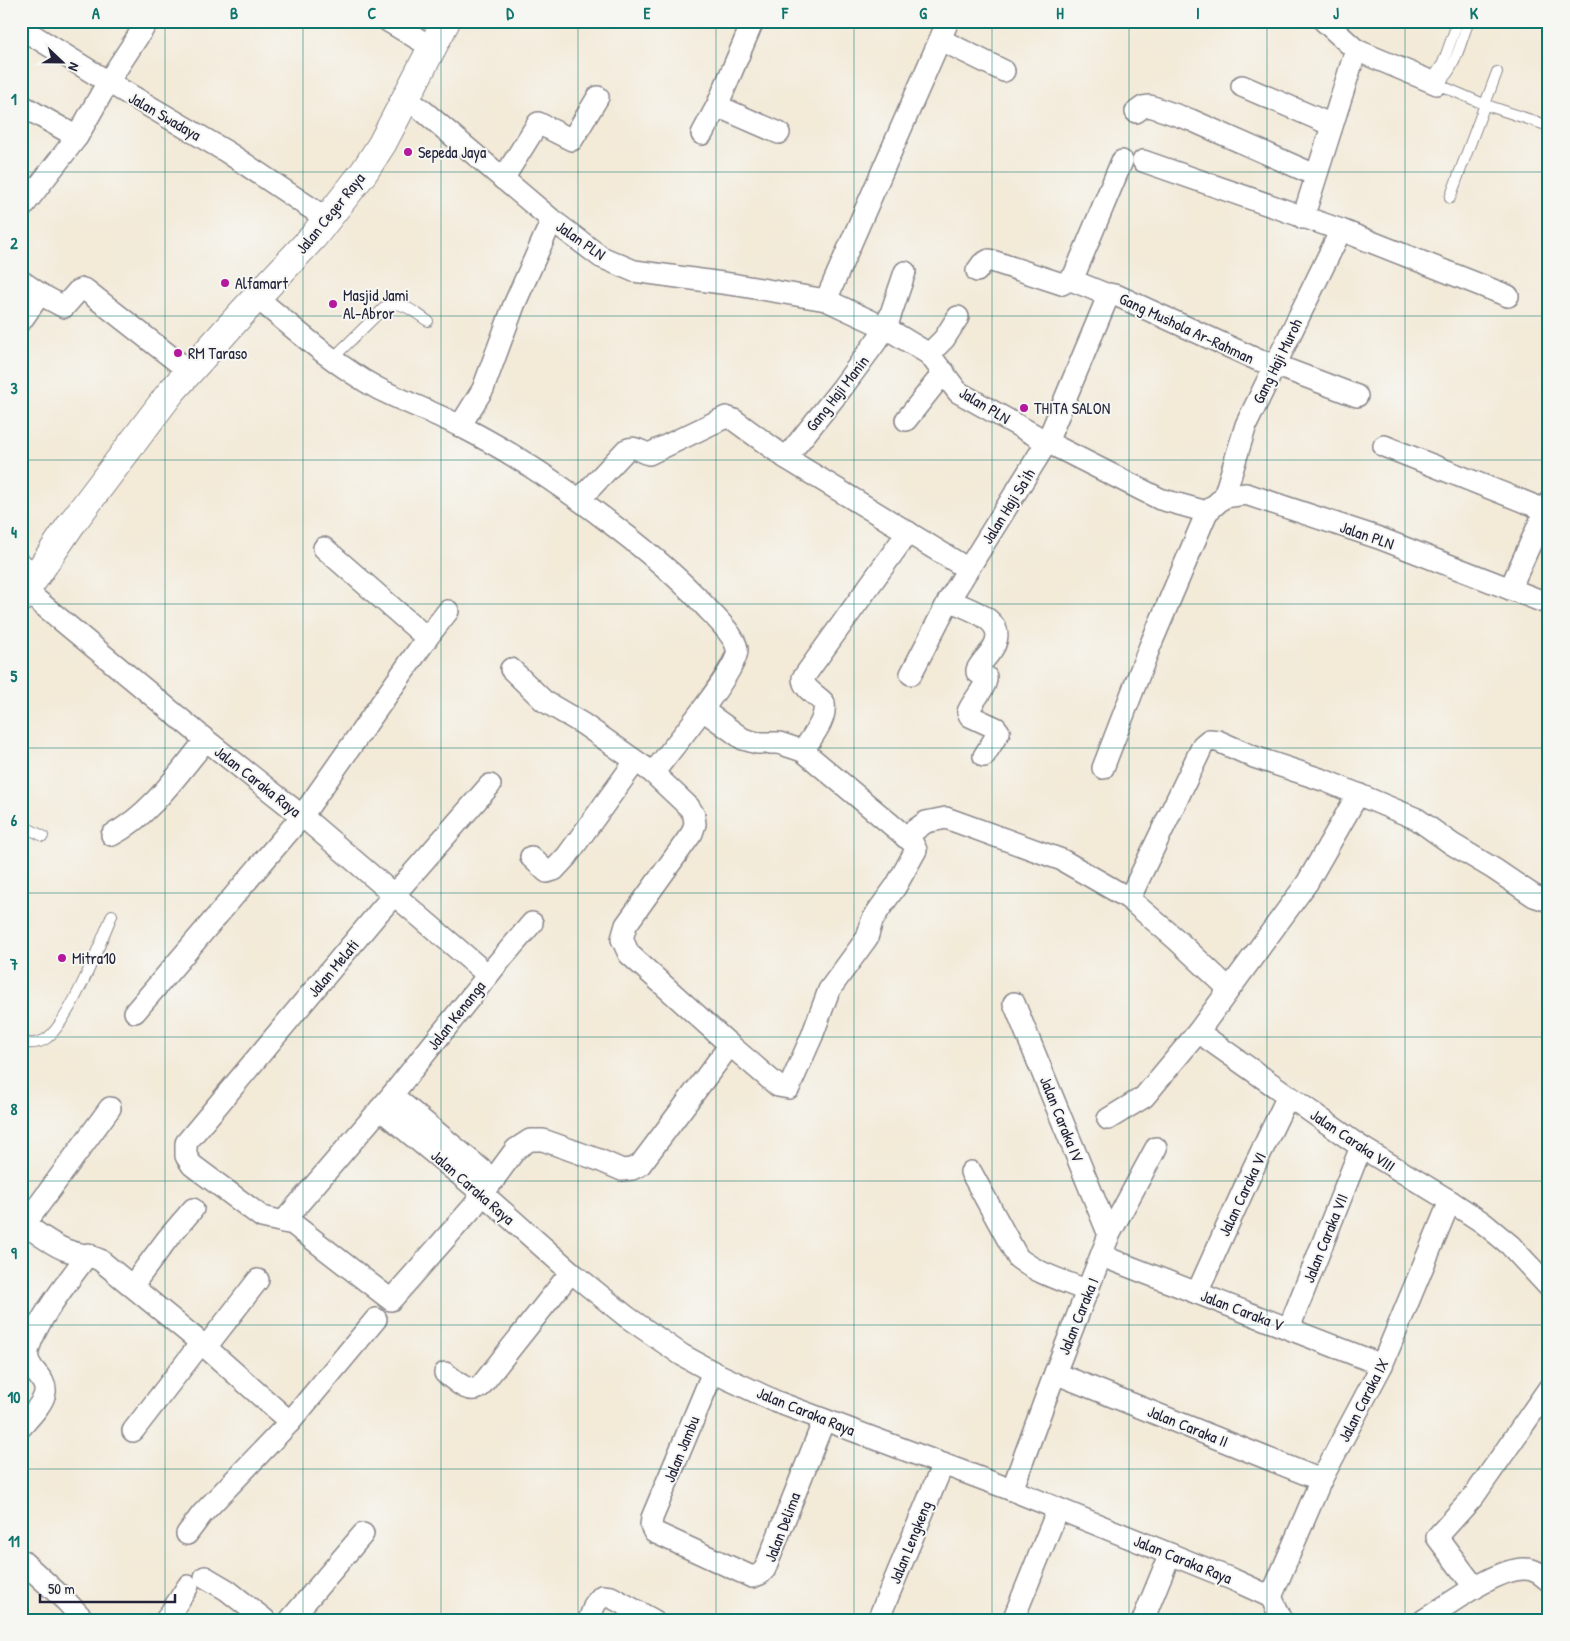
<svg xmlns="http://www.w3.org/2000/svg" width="1570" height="1641" font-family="'Patrick Hand',sans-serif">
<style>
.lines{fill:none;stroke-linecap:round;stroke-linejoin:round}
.lane-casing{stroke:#8a868a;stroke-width:12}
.street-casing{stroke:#8a868a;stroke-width:24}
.secondary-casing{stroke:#8a868a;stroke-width:30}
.lane{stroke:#fff;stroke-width:10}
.street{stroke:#fff;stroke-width:21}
.secondary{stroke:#fff;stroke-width:28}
.grid{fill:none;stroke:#0f766e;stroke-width:1;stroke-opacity:0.55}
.poi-dot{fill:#b5179e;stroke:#f6f6f2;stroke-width:2}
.labels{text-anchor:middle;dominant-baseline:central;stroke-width:4;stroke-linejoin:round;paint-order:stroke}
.street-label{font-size:16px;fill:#22223b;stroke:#f6f6f2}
.poi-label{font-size:16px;fill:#22223b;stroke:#f6f6f2;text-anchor:start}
.neatline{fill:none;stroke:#0f766e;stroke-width:2}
.grid-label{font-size:16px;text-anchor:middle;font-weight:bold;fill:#0f766e}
</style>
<rect width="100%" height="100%" fill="#f6f6f2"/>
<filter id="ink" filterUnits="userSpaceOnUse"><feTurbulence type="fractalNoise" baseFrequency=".02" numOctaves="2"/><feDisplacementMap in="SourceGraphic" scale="10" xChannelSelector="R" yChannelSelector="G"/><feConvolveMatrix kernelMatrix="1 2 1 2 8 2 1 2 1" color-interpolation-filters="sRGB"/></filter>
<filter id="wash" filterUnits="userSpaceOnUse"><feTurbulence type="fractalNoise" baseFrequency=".0096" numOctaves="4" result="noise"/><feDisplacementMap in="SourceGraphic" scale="20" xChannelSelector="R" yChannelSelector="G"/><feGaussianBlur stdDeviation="1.12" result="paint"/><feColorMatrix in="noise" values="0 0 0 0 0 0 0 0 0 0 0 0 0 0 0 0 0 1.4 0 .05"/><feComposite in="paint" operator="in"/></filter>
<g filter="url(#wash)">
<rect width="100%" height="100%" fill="#f3ead8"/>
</g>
<g filter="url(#ink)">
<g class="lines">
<defs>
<g id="lane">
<path d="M1469,21C1460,42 1456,70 1437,84L1486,105L1549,126"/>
<polyline points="1431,81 1443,63 1458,21"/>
<polyline points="1450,198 1497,72"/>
<path d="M332,359L386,306C401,299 415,313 428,321"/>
<polyline points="21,825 43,836"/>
<path d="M21,1041C28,1044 36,1044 44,1040C67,1028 101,942 112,915"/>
</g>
<g id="street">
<polyline points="388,21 433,48"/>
<polyline points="1324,21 1356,50 1437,84"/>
<polyline points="21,28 108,82 148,21"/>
<polyline points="941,40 1004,71"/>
<polyline points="1242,86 1332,125"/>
<polyline points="406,100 421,109 552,220 601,257 634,271 737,285 826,300 886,328 929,354 958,392 1047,442 1160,499 1207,512 1224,497 1246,494 1379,538 1549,604"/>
<polyline points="21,105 77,137 108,82 227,152 327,219"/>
<polyline points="717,106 779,133"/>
<polyline points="1136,112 1143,107 1150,106 1191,120 1315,175"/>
<polyline points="702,134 717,106 753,21"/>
<polyline points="1143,161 1341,230 1508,296"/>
<polyline points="503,179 538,123 572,140 598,97"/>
<polyline points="21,209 77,137"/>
<polyline points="1303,218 1356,50"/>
<polyline points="977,271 982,264 989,260 1062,284 1073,278 1122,161"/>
<polyline points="1071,280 1108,295"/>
<polyline points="21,281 40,294 21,321"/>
<polyline points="40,294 64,307 78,291 83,289 87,291 189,371"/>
<path d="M256,297C295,329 333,364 377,388C404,402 433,412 460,426C516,454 568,490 618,529C648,552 677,576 703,604C713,615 735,635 737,649C740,667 667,755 653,773"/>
<polyline points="826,300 948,21"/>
<polyline points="929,354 944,339 958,317"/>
<polyline points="906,420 944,372"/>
<polyline points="460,426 483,389 514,305 552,220"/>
<polyline points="1384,446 1545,510"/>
<polyline points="786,458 842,388 886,328 905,272"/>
<polyline points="1224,497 1246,425 1341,230"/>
<path d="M580,499L626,450C636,445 639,452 649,454L726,417L734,420L786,458L968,569"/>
<polyline points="324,548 427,638 448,611"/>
<polyline points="21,564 36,576"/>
<polyline points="1510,589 1549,502"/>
<polyline points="26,591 206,740 302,816 488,975"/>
<path d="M949,600C966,609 1006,618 995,644C991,654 981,661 977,670V672L986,677C987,687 972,701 968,712L970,716L996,728L999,732L984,756"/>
<polyline points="511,669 544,701 583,724 653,773 689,807 694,815 695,824 692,833 626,925 622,939 629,954 730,1045 778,1086 789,1088 812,1036 829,990 867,938 872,921 878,911 896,886 916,850 912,842 803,751 779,743 757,743 743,739 703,710"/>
<polyline points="911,674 949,600 1047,442 1109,294 1118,296 1258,360 1275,365 1357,396"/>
<path d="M803,751C812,736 827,720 824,703C817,695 803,689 803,678L908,532"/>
<polyline points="1103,768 1150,646 1207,512"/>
<polyline points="490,785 379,912 186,1143 186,1156 192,1165 262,1217 293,1224 391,1300 473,1207 516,1149 530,1140 543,1140 599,1160 622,1170 632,1169 640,1165 730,1045"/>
<path d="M112,835C151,814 178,774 206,740"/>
<polyline points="905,837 926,822 946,818 1062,860 1128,898 1134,889 1203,745 1209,740 1218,741 1254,757 1326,781 1417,819 1452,844 1494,869 1534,896 1549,901"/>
<polyline points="531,857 547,872 554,870 567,856 635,762"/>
<polyline points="1128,898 1177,940 1228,988"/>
<polyline points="1014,1003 1109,1235"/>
<polyline points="135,1012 302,816 427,638"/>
<polyline points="1198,1032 1361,1147 1450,1201 1482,1222 1510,1245 1549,1287"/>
<polyline points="392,1095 494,1180"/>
<polyline points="380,1109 483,1194 571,1272 627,1317 682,1355 713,1372 777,1402 1012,1490 1234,1580 1271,1597 1282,1620"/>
<polyline points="1108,1119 1144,1097 1198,1032 1307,883 1358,794"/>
<path d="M971,1172L1018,1258C1038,1274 1064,1281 1088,1291"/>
<path d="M21,1222C35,1231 50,1244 66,1250C77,1254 89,1255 100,1260L201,1343L290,1422L202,1514L187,1534"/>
<polyline points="283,1222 392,1095 497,964 532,923"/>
<polyline points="25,1224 110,1108"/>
<polyline points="1102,1256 1382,1365"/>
<polyline points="132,1286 168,1238 193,1209"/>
<polyline points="1197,1293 1252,1171 1288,1096"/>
<polyline points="1289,1328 1361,1147"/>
<polyline points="206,1347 258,1280"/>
<polyline points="713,1372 652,1518 651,1526 654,1532 752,1577 760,1574 765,1569 824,1420"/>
<path d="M445,1373C455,1380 468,1395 480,1387L571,1272"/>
<polyline points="1055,1373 1321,1480"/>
<polyline points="290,1422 376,1319"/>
<path d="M21,1427C28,1419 44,1403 45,1392C47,1377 24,1368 28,1352C33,1324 71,1278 88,1254"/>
<polyline points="133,1431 201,1343"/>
<polyline points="1012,1490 1055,1373 1109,1235 1156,1148"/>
<polyline points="21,1560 65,1600 84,1620"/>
<polyline points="205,1577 227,1590 265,1620"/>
<polyline points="1475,1588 1437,1537 1474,1496 1549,1388"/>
<polyline points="1271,1597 1321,1480 1382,1365 1450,1201"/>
<polyline points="166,1620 188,1586"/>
<polyline points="290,1620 363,1534"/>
<polyline points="589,1620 595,1604 602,1596 611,1597 653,1620"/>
<polyline points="878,1620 943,1464"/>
<polyline points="1013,1620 1058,1509"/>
<polyline points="1143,1620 1170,1554"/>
<path d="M1424,1620C1448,1605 1497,1568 1525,1569C1535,1569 1542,1575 1549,1581"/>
</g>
<polyline id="secondary" points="21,598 72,523 171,392 241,314 313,237 364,172 382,144 446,21"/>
</defs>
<use href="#lane" class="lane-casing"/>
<use href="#street" class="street-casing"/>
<use href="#secondary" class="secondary-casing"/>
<use href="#lane" class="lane"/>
<use href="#street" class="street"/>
<use href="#secondary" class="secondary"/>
</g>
</g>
<path class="grid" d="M165,21V1620M303,21V1620M441,21V1620M578,21V1620M716,21V1620M854,21V1620M992,21V1620M1129,21V1620M1267,21V1620M1405,21V1620M21,172H1549M21,316H1549M21,460H1549M21,604H1549M21,748H1549M21,893H1549M21,1037H1549M21,1181H1549M21,1325H1549M21,1469H1549"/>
<g class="poi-dot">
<circle cx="408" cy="152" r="5"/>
<circle cx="225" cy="283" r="5"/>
<circle cx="333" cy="304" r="5"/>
<circle cx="178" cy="353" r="5"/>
<circle cx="1024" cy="408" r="5"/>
<circle cx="62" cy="958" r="5"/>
</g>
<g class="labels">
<g class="street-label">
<text transform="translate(165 116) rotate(30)">Jalan Swadaya</text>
<text transform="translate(330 213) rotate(-51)">Jalan Ceger Raya</text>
<text transform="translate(581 240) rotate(35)">Jalan PLN</text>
<text transform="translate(1187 328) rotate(25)">Gang Mushola Ar-Rahman</text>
<text transform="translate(1277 361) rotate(-64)">Gang Haji Muroh</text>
<text transform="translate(837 393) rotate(-52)">Gang Haji Manin</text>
<text transform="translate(985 405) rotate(31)">Jalan PLN</text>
<text transform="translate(1008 506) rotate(-58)">Jalan Haji Sa'ih</text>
<text transform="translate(1367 535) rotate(19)">Jalan PLN</text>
<text transform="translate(258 781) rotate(38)">Jalan Caraka Raya</text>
<text transform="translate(333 968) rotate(-50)">Jalan Melati</text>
<text transform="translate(456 1015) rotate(-52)">Jalan Kenanga</text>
<text transform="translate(1062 1119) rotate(68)">Jalan Caraka IV</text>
<text transform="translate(1353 1140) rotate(34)">Jalan Caraka VIII</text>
<text transform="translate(473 1187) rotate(41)">Jalan Caraka Raya</text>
<text transform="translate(1242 1194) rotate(-65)">Jalan Caraka VI</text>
<text transform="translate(1325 1238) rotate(-68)">Jalan Caraka VII</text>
<text transform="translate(1242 1310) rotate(21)">Jalan Caraka V</text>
<text transform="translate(1078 1316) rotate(-68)">Jalan Caraka I</text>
<text transform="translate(1363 1400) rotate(-63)">Jalan Caraka IX</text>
<text transform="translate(806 1411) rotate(22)">Jalan Caraka Raya</text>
<text transform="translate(1188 1426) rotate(22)">Jalan Caraka II</text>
<text transform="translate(681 1449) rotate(-68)">Jalan Jambu</text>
<text transform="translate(782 1527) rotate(-69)">Jalan Delima</text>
<text transform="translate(910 1542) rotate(-68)">Jalan Lengkeng</text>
<text transform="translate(1183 1559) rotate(22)">Jalan Caraka Raya</text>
</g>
<g class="poi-label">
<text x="418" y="152">Sepeda Jaya</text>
<text x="235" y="283">Alfamart</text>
<text x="343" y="295">Masjid Jami<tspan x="343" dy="18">Al-Abror</tspan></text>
<text x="188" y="353">RM Taraso</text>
<text x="1034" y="408">THITA SALON</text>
<text x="72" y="958">Mitra10</text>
</g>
</g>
<rect width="1570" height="1641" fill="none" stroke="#f6f6f2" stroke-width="55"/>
<g transform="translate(62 62) rotate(112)" stroke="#f6f6f2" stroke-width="4" paint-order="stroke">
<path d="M0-4L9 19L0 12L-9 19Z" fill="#22223b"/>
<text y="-8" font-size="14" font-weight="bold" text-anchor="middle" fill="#22223b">N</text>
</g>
<path d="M40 1594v8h135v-8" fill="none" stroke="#22223b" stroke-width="2.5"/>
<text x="48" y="1594" font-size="15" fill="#22223b" stroke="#f6f6f2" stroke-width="4" paint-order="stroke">50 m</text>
<rect x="28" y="28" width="1514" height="1586" class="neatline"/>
<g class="grid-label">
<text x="96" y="19">A</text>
<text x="234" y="19">B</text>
<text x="372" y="19">C</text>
<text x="510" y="19">D</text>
<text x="647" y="19">E</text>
<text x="785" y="19">F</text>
<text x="923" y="19">G</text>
<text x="1060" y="19">H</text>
<text x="1198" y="19">I</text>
<text x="1336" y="19">J</text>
<text x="1474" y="19">K</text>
<text x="14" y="105">1</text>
<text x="14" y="249">2</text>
<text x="14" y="394">3</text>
<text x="14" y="538">4</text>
<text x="14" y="682">5</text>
<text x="14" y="826">6</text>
<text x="14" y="970">7</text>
<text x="14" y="1115">8</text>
<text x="14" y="1259">9</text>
<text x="14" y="1403">10</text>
<text x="14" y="1547">11</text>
</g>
</svg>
